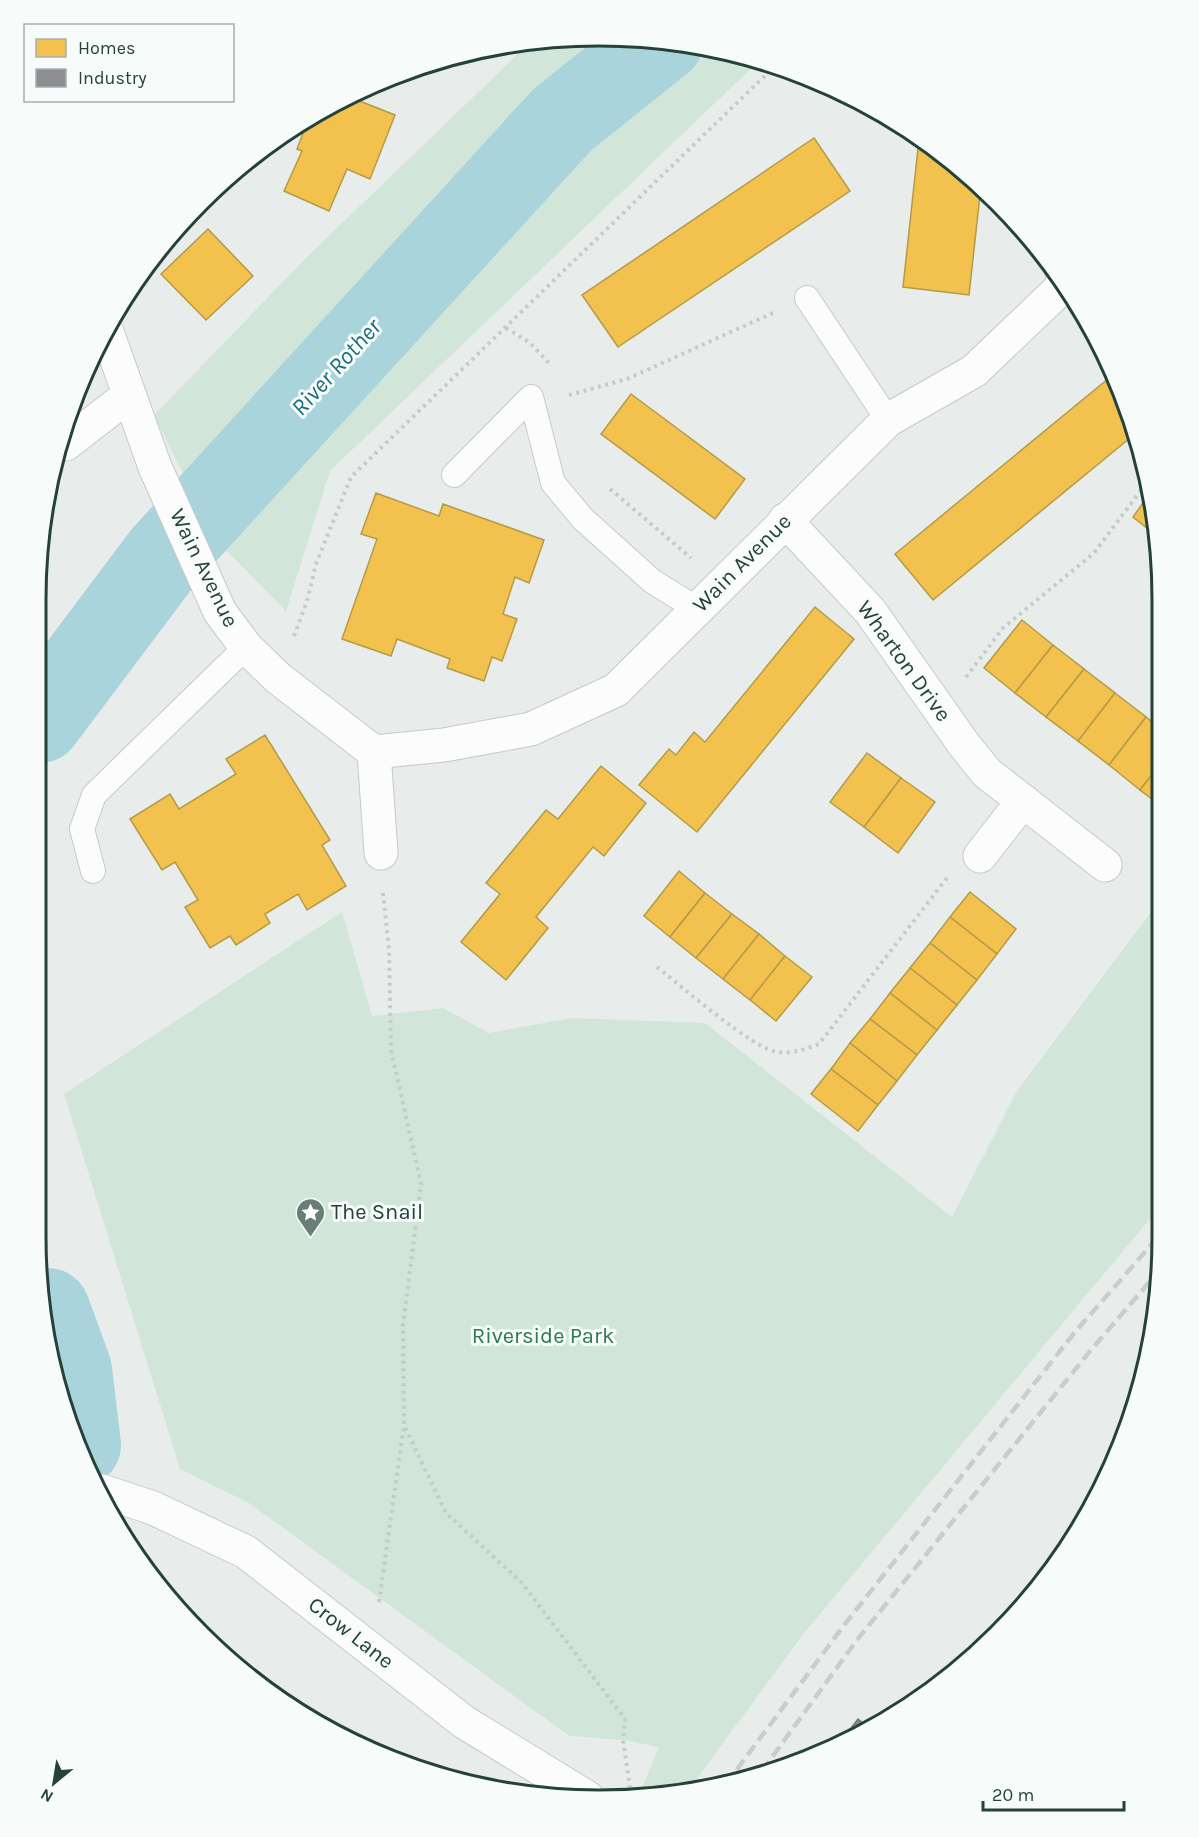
<svg xmlns="http://www.w3.org/2000/svg" width="1199" height="1837" font-family="Karla,sans-serif">
<style>
.green{fill:#d1e6d8}
.homes{fill:#f2c14e;stroke:#b49b48;stroke-width:1.5}
.industry{fill:#8d8d92;stroke:#6e7678;stroke-width:1.5}
.lines{fill:none;stroke-linecap:round;stroke-linejoin:round}
.river{stroke:#a9d4db;stroke-width:84}
.lane-casing{stroke:#c5cac8;stroke-width:26}
.street-casing{stroke:#c5cac8;stroke-width:35}
.secondary-casing{stroke:#c3cbc8;stroke-width:35}
.path{stroke:#c3ccca;stroke-width:4;stroke-dasharray:3 4.5;stroke-linecap:butt}
.lane{stroke:#fcfcfc;stroke-width:24}
.street{stroke:#fcfcfc;stroke-width:33}
.secondary{stroke:#fcfcfc;stroke-width:33}
.rail{stroke:#c9cdcc;stroke-width:4.5;stroke-dasharray:12 6;stroke-linecap:butt}
.labels{text-anchor:middle;dominant-baseline:central;stroke-width:6;stroke-linejoin:round;paint-order:stroke}
.street-label{font-size:22px;fill:#24423a;stroke:#f7fbf9}
.poi-label{font-size:22px;fill:#24423a;stroke:#f7fbf9;text-anchor:start}
.park-label{font-size:22px;fill:#2d7a4b;stroke:#f7fbf9}
.water-label{font-size:24px;font-style:italic;fill:#1c6f80;stroke:#f7fbf9}
.rim{fill:none;stroke:#24423a;stroke-width:3}
</style>
<rect width="100%" height="100%" fill="#e8edeb"/>
<g class="green">
<polygon points="563,37 673,41 759,61 330,471 286,611 216,540 154,415 309,255 525,47 526,43"/>
<polygon points="1160,900 1159,1208 805,1632 687,1792 639,1795 659,1747 623,1740 569,1736 249,1503 180,1469 64,1094 342,912 372,1016 443,1008 489,1033 572,1018 705,1023 952,1217 1017,1091"/>
</g>
<g class="homes">
<polygon points="347,96 395,115 370,179 347,169 329,211 284,191 302,151 297,149 308,120"/>
<polygon points="814,138 850,191 618,347 582,295"/>
<polygon points="919,139 971,176 981,186 969,295 903,287"/>
<polygon points="208,229 253,276 206,320 161,274"/>
<polygon points="1114,374 1136,433 933,600 895,554"/>
<polygon points="631,394 745,479 715,519 601,434"/>
<polygon points="376,493 439,516 443,504 544,540 529,583 515,577 503,614 517,619 502,661 492,657 484,681 447,668 450,659 397,639 391,656 342,639 377,539 361,534"/>
<polygon points="1150,493 1157,536 1133,517"/>
<polygon points="815,607 854,639 697,832 639,785 669,749 676,755 694,732 705,742"/>
<polygon points="1022,620 1053,645 1015,693 984,668"/>
<polygon points="1053,645 1084,669 1046,717 1015,693"/>
<polygon points="1084,669 1115,693 1078,741 1046,717"/>
<polygon points="1115,693 1146,717 1109,765 1078,741"/>
<polygon points="1146,717 1161,729 1161,763 1140,790 1109,765"/>
<polygon points="265,735 330,840 322,845 346,886 307,910 298,894 265,914 270,923 236,945 230,936 210,948 185,907 198,900 175,862 162,870 130,819 170,794 179,809 236,774 226,759"/>
<polygon points="867,753 901,778 864,827 830,802"/>
<polygon points="1161,763 1161,806 1140,790"/>
<polygon points="601,766 646,803 604,856 593,847 536,917 548,928 506,980 461,942 500,894 486,883 546,810 558,819"/>
<polygon points="901,778 935,802 898,853 864,827"/>
<polygon points="679,871 705,893 670,937 644,916"/>
<polygon points="970,892 1016,929 997,954 950,917"/>
<polygon points="705,893 732,914 696,958 670,937"/>
<polygon points="732,914 759,934 723,979 696,958"/>
<polygon points="950,917 997,954 977,980 930,943"/>
<polygon points="759,934 785,956 750,1000 723,979"/>
<polygon points="930,943 977,980 957,1005 910,968"/>
<polygon points="785,956 812,977 776,1021 750,1000"/>
<polygon points="910,968 957,1005 937,1030 890,993"/>
<polygon points="890,993 937,1030 917,1055 870,1019"/>
<polygon points="870,1019 917,1055 897,1081 850,1043"/>
<polygon points="850,1043 897,1081 878,1105 831,1069"/>
<polygon points="831,1069 878,1105 858,1131 811,1094"/>
</g>
<polygon class="industry" points="858,1719 871,1730 842,1740"/>
<g class="lines">
<g class="river">
<polyline points="40,721 164,556 562,120 662,40"/>
<polyline points="48,1310 70,1370 79,1445"/>
</g>
<defs>
<g id="lane">
<polyline points="807,298 888,420"/>
<polyline points="454,475 531,397 553,483 583,519 652,581 697,609"/>
<polyline points="93,871 82,829 94,795 246,647"/>
</g>
<g id="street">
<polyline points="107,332 155,467 220,612 246,647 278,678 374,752 444,745 531,729 616,690 888,420 974,371 1061,288 1062,281"/>
<polyline points="66,444 129,395"/>
<polyline points="785,520 870,611 965,746 987,773 1105,865"/>
<polyline points="374,752 381,853"/>
<polyline points="980,856 1023,801"/>
</g>
<polyline id="secondary" points="102,1491 153,1508 246,1552 464,1722 588,1798"/>
</defs>
<use href="#lane" class="lane-casing"/>
<use href="#street" class="street-casing"/>
<use href="#secondary" class="secondary-casing"/>
<g class="path">
<polyline points="506,328 529,342 549,363"/>
<polyline points="569,395 627,379 775,312"/>
<polyline points="610,489 691,558"/>
<polyline points="294,636 307,601 316,564 351,477 776,65"/>
<polyline points="966,677 1003,628 1094,553 1148,481"/>
<polyline points="383,893 389,950 391,1050 421,1184 403,1325 404,1425 446,1513 522,1583 625,1719 623,1740 630,1787"/>
<path d="M657,967C680,985 754,1050 778,1052C792,1054 806,1049 819,1044L947,878"/>
<polyline points="379,1602 404,1425"/>
</g>
<use href="#lane" class="lane"/>
<use href="#street" class="street"/>
<use href="#secondary" class="secondary"/>
<g class="rail">
<polyline points="762,1771 857,1640 1091,1350 1158,1272"/>
<polyline points="726,1784 845,1624 1075,1332 1159,1236"/>
</g>
</g>
<defs>
<symbol id="sight-pin" viewBox="-11 -11 22 30"><path d="M0 17L-7.5 6A9.5 9.5 0 1 1 7.5 6Z" fill="#697e78" stroke="#f7fbf9"/><path d="M0-6L1.8-2.2L6-1.7L2.9 1.2L3.7 5.4L0 3.3L-3.7 5.4L-2.9 1.2L-6-1.7L-1.8-2.2Z" fill="#fff"/></symbol>
</defs>
<g fill-rule="evenodd">
<use href="#sight-pin" x="294" y="1196" width="33" height="45"/>
</g>
<g class="labels">
<g class="street-label">
<text transform="translate(742 563) rotate(-45)">Wain Avenue</text>
<text transform="translate(204 568) rotate(64)">Wain Avenue</text>
<text transform="translate(904 661) rotate(54)">Wharton Drive</text>
<text transform="translate(351 1633) rotate(38)">Crow Lane</text>
</g>
<g class="poi-label">
<text x="331" y="1212">The Snail</text>
</g>
<g class="park-label">
<text x="543" y="1336">Riverside Park</text>
</g>
<g class="water-label">
<text transform="translate(336 367) rotate(-48)">River Rother</text>
</g>
</g>
<path d="M0 0H1199V1837H0ZM599 46H599A553 553 0 0 1 1152 599V1237A553 553 0 0 1 599 1790H599A553 553 0 0 1 46 1237V599A553 553 0 0 1 599 46Z" fill="#f7fbf9" fill-rule="evenodd"/>
<path class="rim" d="M599 46H599A553 553 0 0 1 1152 599V1237A553 553 0 0 1 599 1790H599A553 553 0 0 1 46 1237V599A553 553 0 0 1 599 46Z"/>
<rect x="24" y="24" width="210" height="78" fill="#f7fbf9" stroke="#a3b1ad" stroke-width="1.5"/>
<rect x="36" y="39" width="30" height="18" fill="#f2c14e" stroke="#a3b1ad" stroke-width="1.5"/>
<text x="78" y="54" font-size="18" fill="#24423a">Homes</text>
<rect x="36" y="69" width="30" height="18" fill="#8d8d92" stroke="#a3b1ad" stroke-width="1.5"/>
<text x="78" y="84" font-size="18" fill="#24423a">Industry</text>
<g transform="translate(54 1783) rotate(210)" stroke="#f7fbf9" stroke-width="4.5" paint-order="stroke">
<path d="M0-4.5L10 22L0 15L-10 22Z" fill="#24423a"/>
<text y="-9" font-size="16" font-weight="bold" text-anchor="middle" fill="#24423a">N</text>
</g>
<path d="M983 1801v9h141v-9" fill="none" stroke="#24423a" stroke-width="3"/>
<text x="992" y="1801" font-size="18" fill="#24423a" stroke="#f7fbf9" stroke-width="4.5" paint-order="stroke">20 m</text>
</svg>
